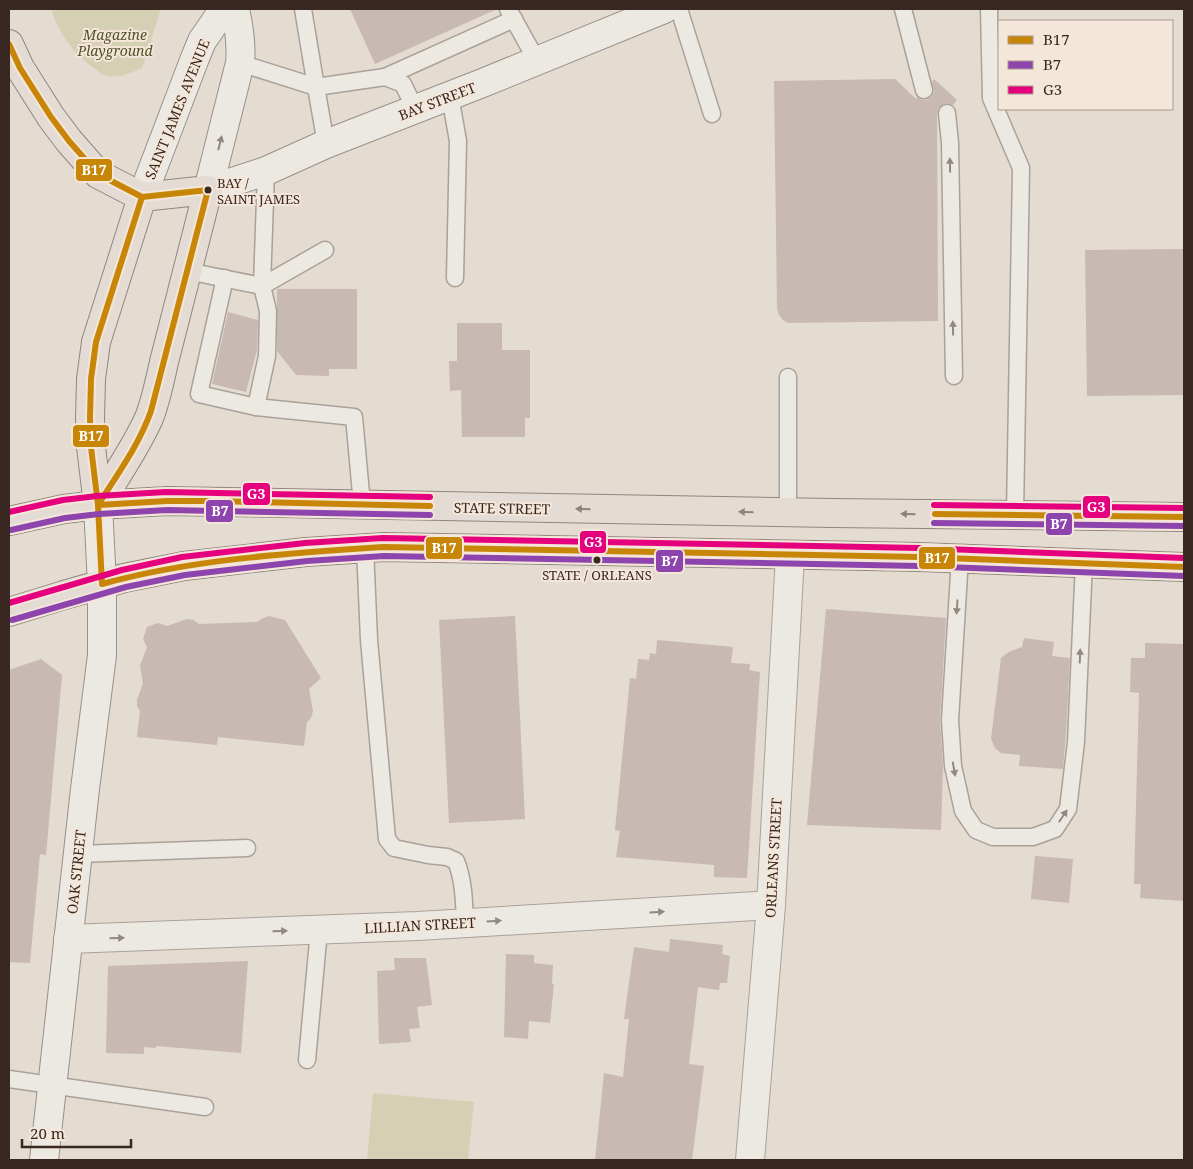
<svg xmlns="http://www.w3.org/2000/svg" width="1193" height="1169" font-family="'Noto Serif',serif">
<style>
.green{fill:#d5cfb4}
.building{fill:#c8b9b2}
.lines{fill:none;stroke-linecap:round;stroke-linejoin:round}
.service-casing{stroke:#aaa199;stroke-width:19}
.minor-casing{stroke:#aaa199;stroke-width:30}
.secondary-casing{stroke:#99908a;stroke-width:30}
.primary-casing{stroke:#8f8680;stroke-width:30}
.service{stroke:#ece8e2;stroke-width:16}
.minor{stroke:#ece8e2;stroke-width:28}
.secondary{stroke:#ece8e2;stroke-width:28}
.primary{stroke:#e4dcd4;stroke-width:28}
.bus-1-casing{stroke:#f4e6d8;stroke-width:10}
.bus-2-casing{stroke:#f4e6d8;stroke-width:10}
.bus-3-casing{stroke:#f4e6d8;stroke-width:10}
.bus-1{stroke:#c78608;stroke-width:6}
.bus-2{stroke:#8e44ad;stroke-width:6}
.bus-3{stroke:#e5007d;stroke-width:6}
.oneway{fill:#928882}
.oneway2{fill:#8e827a}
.bus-dot{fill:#382821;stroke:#f4e6d8;stroke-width:2}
.labels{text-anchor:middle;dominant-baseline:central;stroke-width:4;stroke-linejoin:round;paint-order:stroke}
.bus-label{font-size:13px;fill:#382821;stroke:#f4e6d8;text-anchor:start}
.park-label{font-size:14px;font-style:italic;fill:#515329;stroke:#f4e6d8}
.street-label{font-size:14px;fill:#382821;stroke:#f4e6d8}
.line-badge{stroke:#f4e6d8;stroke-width:2}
.badge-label{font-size:14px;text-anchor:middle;font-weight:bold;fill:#fff}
</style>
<rect width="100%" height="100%" fill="#e4dbd1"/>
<g class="green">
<path d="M51,9H161L142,68C131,73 120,78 108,76C103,76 98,71 94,68C73,54 59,33 51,9Z"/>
<polygon points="373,1093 474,1102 468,1160 367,1160"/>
</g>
<g class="building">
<polygon points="350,9 497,9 375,64"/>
<polygon points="895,79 916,99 917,97 922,100 927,100 931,97 934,92 932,82 934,79 957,100 953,105 946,103 942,105 938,108 937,114 938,321 788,323 783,320 779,315 777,309 774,81"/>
<polygon points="1184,249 1184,395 1087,396 1085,250"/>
<polygon points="277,289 357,289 357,369 329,369 329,376 296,375 277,351"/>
<polygon points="228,312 258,320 257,350 246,392 212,384"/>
<polygon points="457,323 502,323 502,350 530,350 530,418 525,418 525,437 462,437 461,390 450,391 449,361 457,361"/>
<polygon points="826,609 946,618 940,720 943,766 941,830 807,825"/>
<polygon points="269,616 285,620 321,678 309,689 313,711 311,718 307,722 304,746 218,737 217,745 137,737 140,711 137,706 137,700 143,683 140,666 147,647 143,639 147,627 158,623 167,626 187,619 194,620 199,624 257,622 261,619"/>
<polygon points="515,616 525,819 449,823 439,620"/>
<polygon points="1024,638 1054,642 1052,656 1070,658 1066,732 1063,769 1019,766 1020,755 1001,753 995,748 991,739 1001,658 1009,652 1022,647"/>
<polygon points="657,640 733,647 731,663 750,664 749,670 760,672 747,878 714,877 714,865 616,857 620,831 615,830 630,678 636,679 638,659 649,660 650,653 656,654"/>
<polygon points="1145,643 1184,644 1184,901 1140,898 1141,884 1134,884 1139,693 1130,692 1131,658 1145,658"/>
<polygon points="41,659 62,675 46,855 40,854 30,963 9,962 9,670"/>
<polygon points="1035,856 1073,859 1069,903 1031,899"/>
<polygon points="670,939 723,945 722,954 730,956 727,983 720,983 719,990 698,987 689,1064 704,1066 692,1160 595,1160 604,1073 623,1077 629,1019 624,1019 634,947 669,952"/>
<polygon points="506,954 534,955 534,963 553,965 552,984 554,984 550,1023 529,1021 528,1039 504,1037"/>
<polygon points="394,958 426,958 432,1005 417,1007 420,1028 409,1029 411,1042 379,1044 377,971 395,970"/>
<polygon points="248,961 241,1053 156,1046 156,1048 144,1047 144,1054 106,1053 108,966"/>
</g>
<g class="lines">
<defs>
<g id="service">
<polyline points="303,9 316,87 385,77 403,84 415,109"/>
<polyline points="508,9 537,61"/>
<polyline points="679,9 712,114"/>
<polyline points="903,9 924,90"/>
<polyline points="989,9 991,98 1021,168 1015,515"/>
<polyline points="240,63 316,87 326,144"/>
<polyline points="385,77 514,19"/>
<polyline points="450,96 458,141 455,278"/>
<polyline points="947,113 950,143 954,376"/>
<polyline points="187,271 262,286 266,171"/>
<polyline points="225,278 199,394 256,407 354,417 362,505"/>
<polyline points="788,377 788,512"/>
<polyline points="256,407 267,356 268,311 262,286 325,250"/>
<path d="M365,548L369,640L387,839L394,848L428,855L447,857L456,861C464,881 464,902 465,923"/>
<polyline points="960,558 950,720 953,766 963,811 976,830 993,837 1033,837 1055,829 1068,809 1076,742 1084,562"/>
<polyline points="78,854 247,848"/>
<polyline points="307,1060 319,930"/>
<polyline points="9,1079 205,1107"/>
</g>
<g id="minor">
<polyline points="68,939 418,926 771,905"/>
<polyline points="750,1160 771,905 790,555"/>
</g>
<g id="secondary">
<polyline points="208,190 266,171 326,144 480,84 664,9"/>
<path d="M208,190L240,63C242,44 239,27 235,9"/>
<polyline points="142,197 195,58 202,41 224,9"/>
<polyline points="44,1160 85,789 102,655 102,584 98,505"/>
</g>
<g id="primary">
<path d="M9,44L20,68L51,117L69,141L98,174L142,197L208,190L164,362C160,380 156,400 149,418C135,449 116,476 98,505"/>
<polyline points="98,505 91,447 90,418 91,379 96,342 142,197"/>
<polyline points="9,521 64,509 98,505 167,501 832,513 1184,517"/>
<polyline points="9,612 64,595 124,578 184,566 306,552 384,547 919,557 1184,567"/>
</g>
</defs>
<use href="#service" class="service-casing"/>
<use href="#minor" class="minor-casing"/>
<use href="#secondary" class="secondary-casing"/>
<use href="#primary" class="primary-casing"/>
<use href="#service" class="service"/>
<use href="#minor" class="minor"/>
<use href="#secondary" class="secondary"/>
<use href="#primary" class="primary"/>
<defs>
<g id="bus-1">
<path d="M9,44L20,68L51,117L69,141L98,174L142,197L208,190L151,411C139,445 117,475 98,505"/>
<path d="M142,197L96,342L91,379L90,418L91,447L98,505L102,584C193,559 291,553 384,547L919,557L1184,567"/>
<polyline points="98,505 167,501 207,501 430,506"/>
<polyline points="935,514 1184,517"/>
</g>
<g id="bus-2">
<polyline points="934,523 1184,526"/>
<polyline points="11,530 65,518 99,514 167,510 430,515"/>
<polyline points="12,620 126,587 185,575 307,561 384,556 919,566 1184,576"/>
</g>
<g id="bus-3">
<polyline points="934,505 1184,508"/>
<polyline points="9,512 63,500 97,496 166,492 430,497"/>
<polyline points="9,603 122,570 182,557 305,543 383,538 919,548 1184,558"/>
</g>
</defs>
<use href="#bus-1" class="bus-1-casing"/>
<use href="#bus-2" class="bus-2-casing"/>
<use href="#bus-3" class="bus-3-casing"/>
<use href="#bus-1" class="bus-1"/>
<use href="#bus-2" class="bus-2"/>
<use href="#bus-3" class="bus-3"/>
</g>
<defs><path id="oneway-solid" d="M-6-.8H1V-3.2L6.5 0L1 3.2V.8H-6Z" transform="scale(1.25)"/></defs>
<g class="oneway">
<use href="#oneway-solid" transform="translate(220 143) rotate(-76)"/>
<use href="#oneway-solid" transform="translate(950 165) rotate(-91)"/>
<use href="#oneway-solid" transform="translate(953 328) rotate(-91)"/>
<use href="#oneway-solid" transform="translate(957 607) rotate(94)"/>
<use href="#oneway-solid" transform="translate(1080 656) rotate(-88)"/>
<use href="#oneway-solid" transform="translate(954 769) rotate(80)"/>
<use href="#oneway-solid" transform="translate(1063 816) rotate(-56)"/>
<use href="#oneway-solid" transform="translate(657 912) rotate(-3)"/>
<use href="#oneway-solid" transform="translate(494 921) rotate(-3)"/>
<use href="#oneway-solid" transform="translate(280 931) rotate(-2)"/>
<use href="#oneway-solid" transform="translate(117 938) rotate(-2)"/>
</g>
<g class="oneway2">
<use href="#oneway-solid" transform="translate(583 509) rotate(-179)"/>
<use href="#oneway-solid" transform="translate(746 512) rotate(-179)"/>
<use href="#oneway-solid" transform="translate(908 514) rotate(-179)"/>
</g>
<g class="bus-dot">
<circle cx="208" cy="190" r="4.5"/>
<circle cx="597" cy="560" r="4.5"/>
</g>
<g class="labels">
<g class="bus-label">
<text x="217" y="183">BAY /<tspan x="217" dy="16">SAINT JAMES</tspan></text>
<text x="597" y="575" text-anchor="middle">STATE / ORLEANS</text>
</g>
<g class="park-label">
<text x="115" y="34">Magazine<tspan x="115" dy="16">Playground</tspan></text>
</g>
<g class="street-label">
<text transform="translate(437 101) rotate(-21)">BAY STREET</text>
<text transform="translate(177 109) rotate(-68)">SAINT JAMES AVENUE</text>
<text transform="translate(502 508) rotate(1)">STATE STREET</text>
<text transform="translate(773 858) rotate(-87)">ORLEANS STREET</text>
<text transform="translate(76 872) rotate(-84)">OAK STREET</text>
<text transform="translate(420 925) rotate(-3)">LILLIAN STREET</text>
</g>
</g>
<g class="line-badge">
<rect x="75" y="158" width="38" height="24" rx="5" fill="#c78608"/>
<rect x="72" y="424" width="38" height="24" rx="5" fill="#c78608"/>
<rect x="242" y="482" width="29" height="24" rx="5" fill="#e5007d"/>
<rect x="1082" y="495" width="29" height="24" rx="5" fill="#e5007d"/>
<rect x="205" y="499" width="29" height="24" rx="5" fill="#8e44ad"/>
<rect x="1045" y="512" width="28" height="24" rx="5" fill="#8e44ad"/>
<rect x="579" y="530" width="28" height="24" rx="5" fill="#e5007d"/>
<rect x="425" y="536" width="38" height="24" rx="5" fill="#c78608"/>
<rect x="918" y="546" width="38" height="24" rx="5" fill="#c78608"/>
<rect x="655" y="549" width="29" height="24" rx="5" fill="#8e44ad"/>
</g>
<g class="badge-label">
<text x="94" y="175">B17</text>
<text x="91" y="441">B17</text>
<text x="256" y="499">G3</text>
<text x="1096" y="512">G3</text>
<text x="220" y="516">B7</text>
<text x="1059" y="529">B7</text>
<text x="593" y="547">G3</text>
<text x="444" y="553">B17</text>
<text x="937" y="563">B17</text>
<text x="670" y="566">B7</text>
</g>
<rect width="1193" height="1169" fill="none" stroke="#382821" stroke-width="20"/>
<rect x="998" y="20" width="175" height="90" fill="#f4e6d8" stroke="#a99a8f"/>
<rect x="1008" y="36" width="25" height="8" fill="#c78608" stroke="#a99a8f"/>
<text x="1043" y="45" font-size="15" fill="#382821">B17</text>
<rect x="1008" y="61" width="25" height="8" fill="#8e44ad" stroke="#a99a8f"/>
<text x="1043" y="70" font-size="15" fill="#382821">B7</text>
<rect x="1008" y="86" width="25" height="8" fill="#e5007d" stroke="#a99a8f"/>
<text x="1043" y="95" font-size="15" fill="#382821">G3</text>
<path d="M22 1139v8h109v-8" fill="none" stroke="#382821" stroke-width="2.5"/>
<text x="30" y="1139" font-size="15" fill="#382821" stroke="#f4e6d8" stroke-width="4" paint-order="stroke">20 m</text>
</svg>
